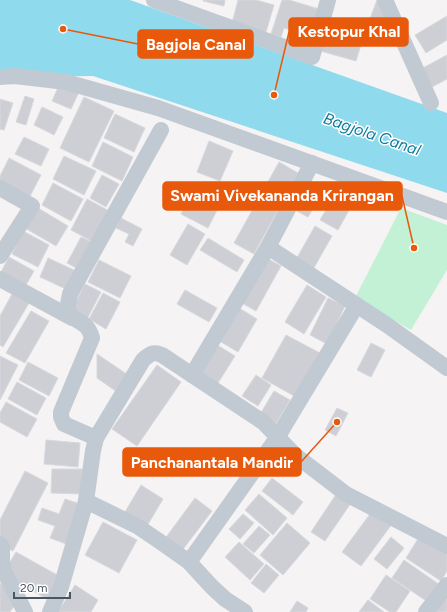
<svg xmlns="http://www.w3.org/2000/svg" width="447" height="612" font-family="Figtree,sans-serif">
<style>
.green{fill:#c3f1d5}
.water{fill:#90daee}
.building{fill:#cdcfd5;stroke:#d7d9de}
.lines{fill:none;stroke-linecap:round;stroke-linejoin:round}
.street{stroke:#c1cad2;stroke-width:16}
.labels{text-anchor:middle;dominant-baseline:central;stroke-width:3;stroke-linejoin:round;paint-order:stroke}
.water-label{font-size:16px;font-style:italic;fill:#0c7c9b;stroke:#fff}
.leader{fill:none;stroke:#e8590c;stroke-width:1.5}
.callout-dot{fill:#e8590c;stroke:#fff;stroke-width:1.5}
.callout{fill:#e8590c;stroke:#e8590c;stroke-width:1.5}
.callout-label{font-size:16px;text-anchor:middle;font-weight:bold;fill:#fff}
</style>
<rect width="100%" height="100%" fill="#f5f3f3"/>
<polygon class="green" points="401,208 447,225 447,270 411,330 355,298"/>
<polygon class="water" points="0,0 130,0 447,113 447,193 93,76 0,77"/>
<g class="building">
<polygon points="203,0 225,0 224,6 203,1"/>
<polygon points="238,0 256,0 274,5 266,32 232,23"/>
<polygon points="282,0 289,0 319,9 308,45 291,40 294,31 284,28 281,37 271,34"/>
<polygon points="377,0 384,3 391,24 385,40 365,32"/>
<polygon points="447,16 447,40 426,53 415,35"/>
<polygon points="325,24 364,35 356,61 317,50"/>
<polygon points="447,55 447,79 432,87 421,69"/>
<polygon points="60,83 79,92 71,109 52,101"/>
<polygon points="25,96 34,99 26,125 16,122"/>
<polygon points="84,97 114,111 89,162 60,148"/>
<polygon points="0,99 13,103 4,130 0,129"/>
<polygon points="42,107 63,117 54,135 34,125"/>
<polygon points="115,114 145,128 134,152 104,138"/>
<polygon points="24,137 49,149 41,166 15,154"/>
<polygon points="209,141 233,151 220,181 197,172"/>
<polygon points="103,142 133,157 122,181 92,166"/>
<polygon points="64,156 96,171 84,195 53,179"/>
<polygon points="9,158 41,175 28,200 0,185 0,176"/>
<polygon points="279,162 298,173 254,254 234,243"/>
<polygon points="102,175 119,184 106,207 90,198"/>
<polygon points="310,180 325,189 308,217 293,209"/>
<polygon points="53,183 83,199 71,221 42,205"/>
<polygon points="337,191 354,201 338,230 320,220"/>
<polygon points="191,194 218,208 208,228 181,214"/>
<polygon points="87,199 113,213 97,244 71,230"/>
<polygon points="38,208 68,226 56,246 25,228"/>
<polygon points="121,218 142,229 133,246 125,242 129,234 116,228"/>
<polygon points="188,224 205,234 187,265 170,255"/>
<polygon points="315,226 332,236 311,273 294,263"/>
<polygon points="23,231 49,245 38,267 12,254"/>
<polygon points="81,237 94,243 80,270 67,263"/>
<polygon points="208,238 244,260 237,272 200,250"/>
<polygon points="9,257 34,271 26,285 1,272"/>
<polygon points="265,257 281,266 256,311 240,302"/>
<polygon points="48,258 76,271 68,290 40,277"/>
<polygon points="99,260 131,276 120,298 88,282"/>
<polygon points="85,284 101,292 86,321 70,313"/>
<polygon points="307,285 326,297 304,334 285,322"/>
<polygon points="185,290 217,308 209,322 177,304"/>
<polygon points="103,293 120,302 106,329 89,319"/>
<polygon points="12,294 29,303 3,347 0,345 0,316"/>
<polygon points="328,298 345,306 327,344 310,335"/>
<polygon points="236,306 257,319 238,352 216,339"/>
<polygon points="31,311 49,321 25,363 6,353"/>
<polygon points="286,335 320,353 296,397 262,378"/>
<polygon points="214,343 235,356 216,386 196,373"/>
<polygon points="371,343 385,350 371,377 357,370"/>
<polygon points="97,354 131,377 120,394 97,378"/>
<polygon points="0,356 18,365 0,400"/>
<polygon points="28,362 58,378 49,396 19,380"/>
<polygon points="157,365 181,382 137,446 112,429"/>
<polygon points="256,375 271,385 258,406 242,396"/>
<polygon points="17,382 46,398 37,415 8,399"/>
<polygon points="274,391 290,400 275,425 259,416"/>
<polygon points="6,402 37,419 27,437 0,422 0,413"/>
<polygon points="337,408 348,413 336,436 325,430"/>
<polygon points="46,440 80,443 78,467 44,464"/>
<polygon points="52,469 82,469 81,494 51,493"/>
<polygon points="25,471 48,483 13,551 0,545 0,520"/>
<polygon points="272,478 303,502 293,515 262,491"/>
<polygon points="141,485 163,499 147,526 125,512"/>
<polygon points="337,493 351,503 325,541 311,532"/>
<polygon points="259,494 287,518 273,535 245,510"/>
<polygon points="195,498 212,511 181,552 164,540"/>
<polygon points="65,499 83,505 69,545 50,538 55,526 38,520 42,508 59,514"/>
<polygon points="373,510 392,524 361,566 342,552"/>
<polygon points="243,514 254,523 240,539 229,529"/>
<polygon points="103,522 137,540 119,573 85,555"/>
<polygon points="287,523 310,543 283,575 260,555"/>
<polygon points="259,526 270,535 254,553 243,544"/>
<polygon points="421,534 447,551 447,571 441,581 406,558"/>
<polygon points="391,537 404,548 387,569 374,559"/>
<polygon points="239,542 264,564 250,580 225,557"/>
<polygon points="16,552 59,576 47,599 3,574"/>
<polygon points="404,560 440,585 428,602 392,578"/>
<polygon points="266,564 279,575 264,593 251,583"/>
<polygon points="386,575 410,591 396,612 390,612 370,599"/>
<polygon points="0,583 21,596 10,612 0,612"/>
<polygon points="75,585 98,600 91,612 58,612"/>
<polygon points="447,595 447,612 434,612"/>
<polygon points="368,600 384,612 359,612"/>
<polygon points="297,601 308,608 306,612 290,612"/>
</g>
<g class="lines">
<g class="street">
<polyline points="154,0 312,57 328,0"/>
<polyline points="385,0 431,103"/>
<polyline points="0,77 15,76 66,82 158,108 447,212"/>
<polyline points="0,188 32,206 0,256"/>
<polyline points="268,247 387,325 447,368"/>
<polyline points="0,279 72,318"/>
<polyline points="192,375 268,247 312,163"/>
<path d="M96,438L64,424L61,417V412L92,338C87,320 79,325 68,313V304L70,294L161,130"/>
<polyline points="86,501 137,526 162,543 189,562 212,587 225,599 245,612"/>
<polyline points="0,544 2,547 2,562 4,571 25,612"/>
<polyline points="189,562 277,438 357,305"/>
<path d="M50,612L61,587L86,501L93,451L96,438L143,360C150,354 153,351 162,355L263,422L295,455L346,494L447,546"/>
<polyline points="426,612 447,585"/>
</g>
</g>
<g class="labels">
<g class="water-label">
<text transform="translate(372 134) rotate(19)">Bagjola Canal</text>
</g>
</g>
<path class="leader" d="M274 95L289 32M63 29L138 44M414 248L402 196M337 422L301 462"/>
<g class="callout-dot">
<circle cx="274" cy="95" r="4"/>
<circle cx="63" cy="29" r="4"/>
<circle cx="414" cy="248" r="4"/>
<circle cx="337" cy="422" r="4"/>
</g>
<g class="callout">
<rect x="289" y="18" width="119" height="28" rx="4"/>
<rect x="138" y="30" width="115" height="28" rx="4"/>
<rect x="163" y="182" width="239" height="28" rx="4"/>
<rect x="123" y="448" width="178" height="28" rx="4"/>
</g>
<g class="callout-label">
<text x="349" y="37">Kestopur Khal</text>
<text x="196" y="50">Bagjola Canal</text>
<text x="282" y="201">Swami Vivekananda Krirangan</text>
<text x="212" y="468">Panchanantala Mandir</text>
</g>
<path d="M14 592v6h56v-6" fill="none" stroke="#4a5661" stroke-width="2"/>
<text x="20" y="592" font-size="12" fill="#4a5661" stroke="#ffffff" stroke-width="3" paint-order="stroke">20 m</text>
</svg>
